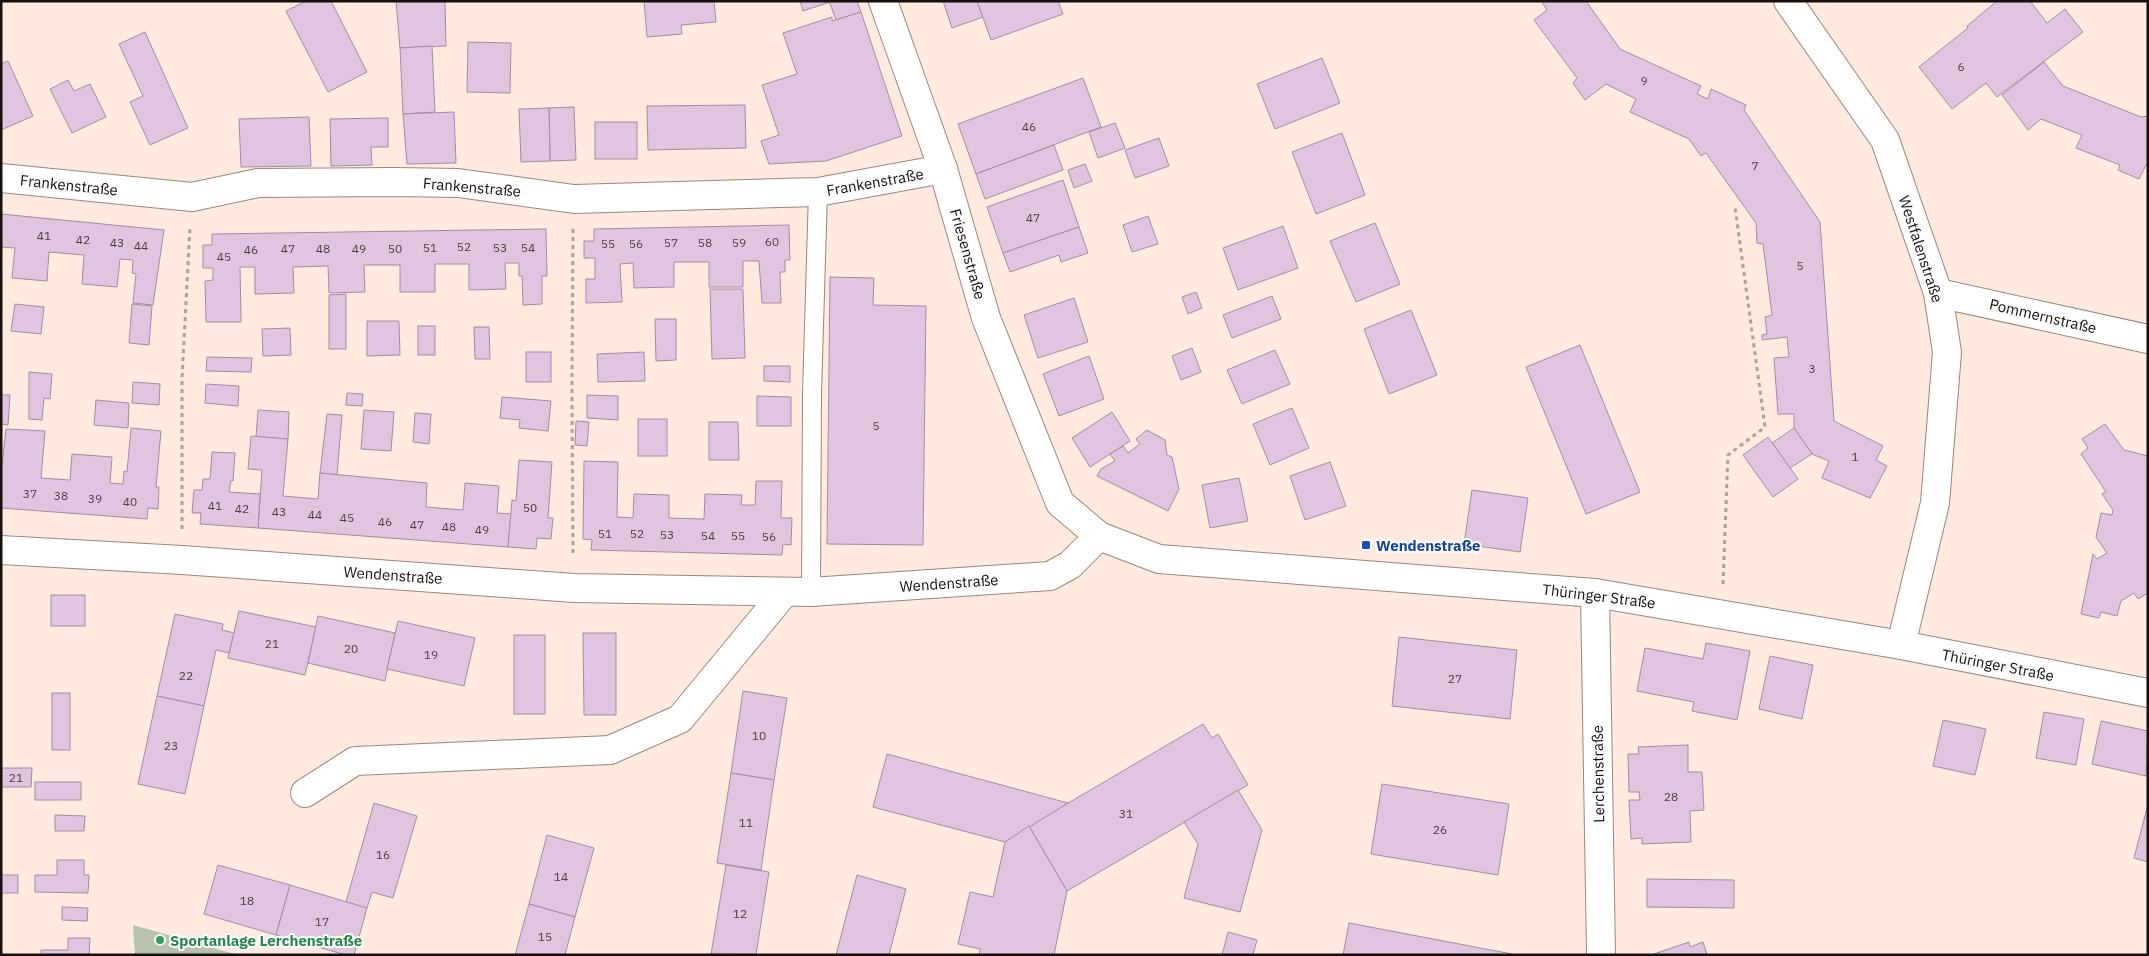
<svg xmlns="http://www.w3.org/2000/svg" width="2149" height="956" font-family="'IBM Plex Sans',sans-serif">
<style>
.green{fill:#b7c2ab}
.building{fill:#dfc5e0;stroke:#a08ea1}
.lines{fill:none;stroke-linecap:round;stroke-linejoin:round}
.service-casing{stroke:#9d867b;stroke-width:20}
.minor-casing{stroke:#9d867b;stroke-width:30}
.path{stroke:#b1a098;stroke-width:3;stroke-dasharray:4 4;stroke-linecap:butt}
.service{stroke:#fff;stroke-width:18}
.minor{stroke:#fff;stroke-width:28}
.transit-dot{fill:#1a4fb4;stroke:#fcfcfc;stroke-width:2}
.leisure-dot{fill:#2e9e5b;stroke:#fcfcfc;stroke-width:2}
.labels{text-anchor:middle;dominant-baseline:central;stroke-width:4;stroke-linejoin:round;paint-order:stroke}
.number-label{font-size:12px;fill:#4a3d41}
.street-label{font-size:15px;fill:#18100c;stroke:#fcfcfc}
.transit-label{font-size:15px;font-weight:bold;fill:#164399;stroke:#fcfcfc;text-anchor:start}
.leisure-label{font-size:15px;font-weight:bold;fill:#27864d;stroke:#fcfcfc;text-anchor:start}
</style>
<rect width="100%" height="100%" fill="#ffeae0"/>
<polygon class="green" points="133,925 238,955 135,955"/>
<g class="building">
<polygon points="306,1 331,1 367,72 328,92 286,11"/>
<polygon points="396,1 445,1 446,46 400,48"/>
<polygon points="644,1 714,1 716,22 681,25 682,34 647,37"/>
<polygon points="800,1 829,1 830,2 803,11"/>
<polygon points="857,1 861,12 836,20 829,1"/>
<polygon points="943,1 977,1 983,17 952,28"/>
<polygon points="977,1 1058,1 1063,14 991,40"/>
<polygon points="1541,1 1586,1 1620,49 1701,86 1697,94 1708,99 1711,89 1746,105 1744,110 1820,222 1834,421 1883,446 1876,460 1887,466 1870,498 1822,478 1829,461 1812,454 1794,428 1794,414 1778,414 1774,358 1789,357 1787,337 1762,340 1762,335 1767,334 1765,317 1772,315 1763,244 1757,243 1756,223 1706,153 1701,156 1689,139 1630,112 1636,99 1606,84 1585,100 1573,83 1577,78 1534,20 1547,10"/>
<polygon points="1997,1 2030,1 2047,23 2065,9 2083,32 1997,97 1986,83 1952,109 1919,67 1968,28 1967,26"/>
<polygon points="861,12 902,136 826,161 769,164 761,141 779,135 762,85 797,74 783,33 832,17 832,21"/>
<polygon points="145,32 188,128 150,145 130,102 143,96 119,44"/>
<polygon points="468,42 511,43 510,93 467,92"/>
<polygon points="432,46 435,112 403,114 400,48"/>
<polygon points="1322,58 1340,103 1275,129 1257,84"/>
<polygon points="8,61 33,116 1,130 1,64"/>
<polygon points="2044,62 2063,86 2141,117 2148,116 2148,161 2139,179 2118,170 2120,165 2076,148 2082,135 2041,119 2028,130 2002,95"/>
<polygon points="1083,78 1101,127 976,174 958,124"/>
<polygon points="68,80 74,91 90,84 106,117 72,133 50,89"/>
<polygon points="745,105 746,148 648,150 647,106"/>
<polygon points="574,107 576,160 550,161 549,108"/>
<polygon points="549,108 550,161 521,162 519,109"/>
<polygon points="454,112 456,163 407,164 403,114"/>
<polygon points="309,117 311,166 241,167 239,119"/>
<polygon points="388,118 388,147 371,147 372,165 331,166 330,119"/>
<rect x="595" y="122" width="42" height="37"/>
<polygon points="1115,123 1125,148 1098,158 1089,132"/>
<polygon points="1342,133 1365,195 1316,214 1292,152"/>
<polygon points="1159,138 1169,166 1135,178 1125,150"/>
<polygon points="1054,145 1063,170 985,199 976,174"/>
<polygon points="1085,164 1092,181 1074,188 1068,170"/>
<polygon points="1063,180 1079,227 1003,253 987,207"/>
<polygon points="1,214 164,230 153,305 133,303 136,274 132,273 133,260 120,259 117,287 82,284 84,255 49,252 47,281 12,278 15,248 1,247"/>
<polygon points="1148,216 1158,244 1132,252 1123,225"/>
<polygon points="1375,223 1400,284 1356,302 1330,241"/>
<polygon points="789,225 790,260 785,260 785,272 780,272 781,303 762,303 759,261 743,261 743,287 709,287 709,262 674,262 674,287 634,288 633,263 620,264 622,302 586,303 586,279 595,279 595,258 584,258 584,241 594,241 594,229"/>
<polygon points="1283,226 1298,268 1238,290 1223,248"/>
<polygon points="1079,227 1088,253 1061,262 1059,255 1010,272 1003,253"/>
<polygon points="546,229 547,276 542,276 542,304 523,305 522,276 519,276 519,263 505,263 506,289 469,290 469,264 435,264 435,292 400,292 400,265 364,265 365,292 329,293 328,266 293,267 294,293 255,294 255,267 240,267 241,322 206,322 205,281 213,280 213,268 203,268 203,245 212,245 212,234"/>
<polygon points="830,277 874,278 873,305 926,306 923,545 827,544"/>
<polygon points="710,289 743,289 745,358 712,359"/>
<polygon points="1196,292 1202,308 1188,314 1182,297"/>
<polygon points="346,294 346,349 329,349 329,295"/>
<polygon points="1272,296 1281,319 1232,338 1223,315"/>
<polygon points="1074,298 1088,342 1038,358 1024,315"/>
<polygon points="15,304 44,307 41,334 11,331"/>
<polygon points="132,304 152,306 149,345 129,343"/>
<polygon points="1411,310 1437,375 1389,394 1364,329"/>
<polygon points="655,319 676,319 676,360 656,361"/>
<polygon points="367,321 399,321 400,355 367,356"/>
<rect x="418" y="326" width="17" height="29"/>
<polygon points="474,327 489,327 490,359 475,359"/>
<polygon points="290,328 291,355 263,356 262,329"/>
<polygon points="1580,345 1640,492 1586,514 1526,367"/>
<polygon points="1192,348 1201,372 1181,380 1172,356"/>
<polygon points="1275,350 1290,384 1242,404 1227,370"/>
<rect x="526" y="352" width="25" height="30"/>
<polygon points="644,352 645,381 598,382 597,354"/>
<polygon points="1089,356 1104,399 1059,416 1043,374"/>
<polygon points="207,357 252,358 251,372 206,371"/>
<polygon points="764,366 790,366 790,382 764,381"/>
<polygon points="29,372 52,374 50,399 44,398 42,420 29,419"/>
<polygon points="133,382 160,384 159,405 132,403"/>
<polygon points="206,384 239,386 238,406 205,403"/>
<polygon points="347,393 363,394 362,406 346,405"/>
<polygon points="1,395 10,395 8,425 1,424"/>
<polygon points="587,395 618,396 618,420 587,418"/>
<polygon points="757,396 791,397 791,426 757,426"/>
<polygon points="502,397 551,401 548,431 519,428 520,420 500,418"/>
<polygon points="96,400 129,403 128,428 94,425"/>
<polygon points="1292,408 1309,448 1270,465 1253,424"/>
<polygon points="258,410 289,412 288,439 256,437"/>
<polygon points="364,410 394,412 391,451 361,449"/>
<polygon points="1112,412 1130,441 1090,467 1072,438"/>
<polygon points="415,413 431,414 429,444 413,442"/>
<polygon points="327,414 342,415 337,475 320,473"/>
<rect x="638" y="419" width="29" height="37"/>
<polygon points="576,421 589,422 587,446 575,445"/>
<polygon points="709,422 738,422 739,460 709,460"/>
<polygon points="2105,424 2124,450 2148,456 2148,593 2138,599 2134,593 2121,601 2117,616 2101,612 2099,618 2081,614 2093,554 2097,559 2107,553 2096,537 2101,513 2112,515 2113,510 2102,494 2106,492 2081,454 2088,448 2082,439"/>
<polygon points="131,428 161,431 156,487 159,487 158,509 148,508 147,519 1,508 1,474 6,429 45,431 41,478 70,480 72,454 112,457 110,483 123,484 124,471 127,472"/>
<polygon points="1794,428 1812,454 1790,468 1772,443"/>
<polygon points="1147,430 1165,440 1167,455 1172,457 1179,489 1168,511 1097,476 1101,469 1115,461 1110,454 1123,446 1128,453 1140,444 1136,439"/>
<polygon points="251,436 288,439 283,496 318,499 320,473 427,483 426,507 463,510 465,483 499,486 497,513 511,514 508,547 258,528 262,470 248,469"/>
<polygon points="1768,437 1798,479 1773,497 1743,455"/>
<polygon points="212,452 235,453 233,481 231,480 229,492 260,494 258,528 200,524 201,513 192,513 194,490 202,490 203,479 210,479"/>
<polygon points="519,460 552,462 548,518 553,518 551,539 537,538 536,549 508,547 512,500 516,501"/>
<polygon points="584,461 618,462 617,517 633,518 634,494 669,495 669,518 704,519 705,494 742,495 741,505 755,505 756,481 782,481 781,518 792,518 791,545 783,544 782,555 591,550 592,540 583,539"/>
<polygon points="1330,462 1346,506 1305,520 1290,476"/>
<polygon points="1239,478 1248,521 1210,528 1202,485"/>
<polygon points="1472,490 1528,498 1520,552 1464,544"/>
<rect x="51" y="595" width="34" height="31"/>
<polygon points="239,611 316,627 305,675 228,658"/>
<polygon points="175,614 223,624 222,630 234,633 229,653 216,650 204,706 157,696"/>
<polygon points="318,616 395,633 385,681 308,663"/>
<polygon points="398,621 475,638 464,686 387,669"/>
<polygon points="583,633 616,633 616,715 584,715"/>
<rect x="514" y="635" width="31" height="79"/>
<polygon points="1399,637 1517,650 1510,719 1392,706"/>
<polygon points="1706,643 1750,651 1737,720 1692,711 1694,702 1637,691 1645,648 1703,659"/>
<polygon points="1770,656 1813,665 1802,719 1759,709"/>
<polygon points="743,691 787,698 774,780 731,773"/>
<rect x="52" y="693" width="18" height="57"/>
<polygon points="157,696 204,706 185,794 138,784"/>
<polygon points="2044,712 2084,719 2076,765 2036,758"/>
<polygon points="1943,720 1986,729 1975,775 1933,766"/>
<polygon points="2101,721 2148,731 2146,776 2092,764"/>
<polygon points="1203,724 1212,738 1218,734 1248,785 1067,891 1029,826"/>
<polygon points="1688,745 1688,772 1702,772 1704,810 1690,811 1691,842 1642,844 1642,838 1631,839 1629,800 1640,800 1639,792 1629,792 1628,754 1639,754 1638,747"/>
<polygon points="887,754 1068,803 1005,842 873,807"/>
<polygon points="1,768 32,768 31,787 1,787"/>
<polygon points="731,773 774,780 761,870 717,863"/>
<rect x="35" y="782" width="46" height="18"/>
<polygon points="1382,784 1509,804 1498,875 1371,854"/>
<polygon points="1238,790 1262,830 1240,912 1184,898 1198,844 1184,822"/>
<polygon points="374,803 417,816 393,898 372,892 367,908 346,902"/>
<polygon points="2147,808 2148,808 2148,862 2134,858"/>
<polygon points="55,815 85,816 84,831 55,831"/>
<polygon points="1029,826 1067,891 1054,955 979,955 980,949 958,944 970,892 993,897 1005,842"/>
<polygon points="547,835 594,848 575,917 529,904"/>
<polygon points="57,860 84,860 84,875 89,875 88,893 35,892 35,875 57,875"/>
<polygon points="218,865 290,885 276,935 204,914"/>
<polygon points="726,865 769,872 756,955 711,954"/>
<rect x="1" y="875" width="17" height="18"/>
<polygon points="857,875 906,889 889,955 836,955"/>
<polygon points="1647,879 1734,880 1734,908 1647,907"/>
<polygon points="290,885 367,908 354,955 346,955 276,935"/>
<polygon points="529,904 575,917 565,955 515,955"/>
<polygon points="62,907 88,908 87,921 62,920"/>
<polygon points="1349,923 1512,954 1512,955 1343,955"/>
<polygon points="1228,932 1257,940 1253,955 1222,955"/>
<polygon points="68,938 90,938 89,955 41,955 41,950 68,950"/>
<polygon points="1689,942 1690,947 1703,942 1707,955 1651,955"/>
</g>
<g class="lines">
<defs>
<polyline id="service" points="811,592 812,393 818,192"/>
<g id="minor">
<polyline points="883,1 943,169 986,318 1060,503 1099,536 1159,559 1595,593 1901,645 2148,693"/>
<polyline points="1788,1 1885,140 1938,293 1947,352 1935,503 1901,645"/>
<polyline points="1,178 192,197 258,183 395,182 458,183 574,199 818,192 943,169"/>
<polyline points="1938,293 2148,339"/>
<polyline points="1,550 182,560 574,588 811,592 1050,576 1070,565 1099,536"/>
<polyline points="1595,593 1601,955"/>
<polyline points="305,793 355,761 610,750 680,719 784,593"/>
</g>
</defs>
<use href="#service" class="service-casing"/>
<use href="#minor" class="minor-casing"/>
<g class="path">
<polyline points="573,229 572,390 573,557"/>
<polyline points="182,529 182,379 190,226"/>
<polyline points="1723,584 1728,455 1765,427 1735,207"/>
</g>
<use href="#service" class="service"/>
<use href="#minor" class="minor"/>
</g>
<rect class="transit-dot" x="1361" y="540" width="10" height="10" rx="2.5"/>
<circle class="leisure-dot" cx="160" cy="940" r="5"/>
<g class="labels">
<g class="number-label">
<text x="1961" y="66">6</text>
<text x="1644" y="80">9</text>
<text x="1029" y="126">46</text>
<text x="1755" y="165">7</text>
<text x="1033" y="217">47</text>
<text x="44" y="235">41</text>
<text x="83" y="239">42</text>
<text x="772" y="241">60</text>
<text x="117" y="242">43</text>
<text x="671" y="242">57</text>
<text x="705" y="242">58</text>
<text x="739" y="242">59</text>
<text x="608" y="243">55</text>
<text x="636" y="243">56</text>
<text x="141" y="245">44</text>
<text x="464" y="246">52</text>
<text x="430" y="247">51</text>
<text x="500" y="247">53</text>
<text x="528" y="247">54</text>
<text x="288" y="248">47</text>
<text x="323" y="248">48</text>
<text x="359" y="248">49</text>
<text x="395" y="248">50</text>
<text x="251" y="249">46</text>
<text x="224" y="256">45</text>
<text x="1800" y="265">5</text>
<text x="1812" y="368">3</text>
<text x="876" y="425">5</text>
<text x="1855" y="456">1</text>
<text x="30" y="493">37</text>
<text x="61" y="495">38</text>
<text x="95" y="498">39</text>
<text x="130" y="501">40</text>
<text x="215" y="505">41</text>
<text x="530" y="507">50</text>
<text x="242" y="508">42</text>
<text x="279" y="511">43</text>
<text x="315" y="514">44</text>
<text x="347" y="517">45</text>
<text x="385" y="521">46</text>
<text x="417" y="524">47</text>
<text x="449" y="526">48</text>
<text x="482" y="529">49</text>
<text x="605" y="533">51</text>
<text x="637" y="533">52</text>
<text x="667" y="534">53</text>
<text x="708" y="535">54</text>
<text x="738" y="535">55</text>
<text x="769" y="536">56</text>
<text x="272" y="643">21</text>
<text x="351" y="648">20</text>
<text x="431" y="654">19</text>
<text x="186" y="675">22</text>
<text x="1455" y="678">27</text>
<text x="759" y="735">10</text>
<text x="171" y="745">23</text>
<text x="16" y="777">21</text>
<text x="1671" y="796">28</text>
<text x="1126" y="813">31</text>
<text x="746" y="822">11</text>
<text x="1440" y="829">26</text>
<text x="383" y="854">16</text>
<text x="561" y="876">14</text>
<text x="247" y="900">18</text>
<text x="740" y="913">12</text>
<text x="322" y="921">17</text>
<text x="545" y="936">15</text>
</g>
<g class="street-label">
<text transform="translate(875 182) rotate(-10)">Frankenstraße</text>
<text transform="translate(69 185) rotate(6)">Frankenstraße</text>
<text transform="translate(472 187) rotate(5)">Frankenstraße</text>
<text transform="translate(1921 249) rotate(72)">Westfalenstraße</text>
<text transform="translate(968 254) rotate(74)">Friesenstraße</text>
<text transform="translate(2043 316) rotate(13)">Pommernstraße</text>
<text transform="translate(393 575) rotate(4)">Wendenstraße</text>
<text transform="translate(949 583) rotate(-4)">Wendenstraße</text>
<text transform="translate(1599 596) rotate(7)">Thüringer Straße</text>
<text transform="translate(1998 665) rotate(11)">Thüringer Straße</text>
<text transform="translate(1598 774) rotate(-91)">Lerchenstraße</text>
</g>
<g class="transit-label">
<text x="1376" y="545">Wendenstraße</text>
</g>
<g class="leisure-label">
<text x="170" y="940">Sportanlage Lerchenstraße</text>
</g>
</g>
<rect width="2149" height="956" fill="none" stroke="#18100c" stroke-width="5"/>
</svg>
